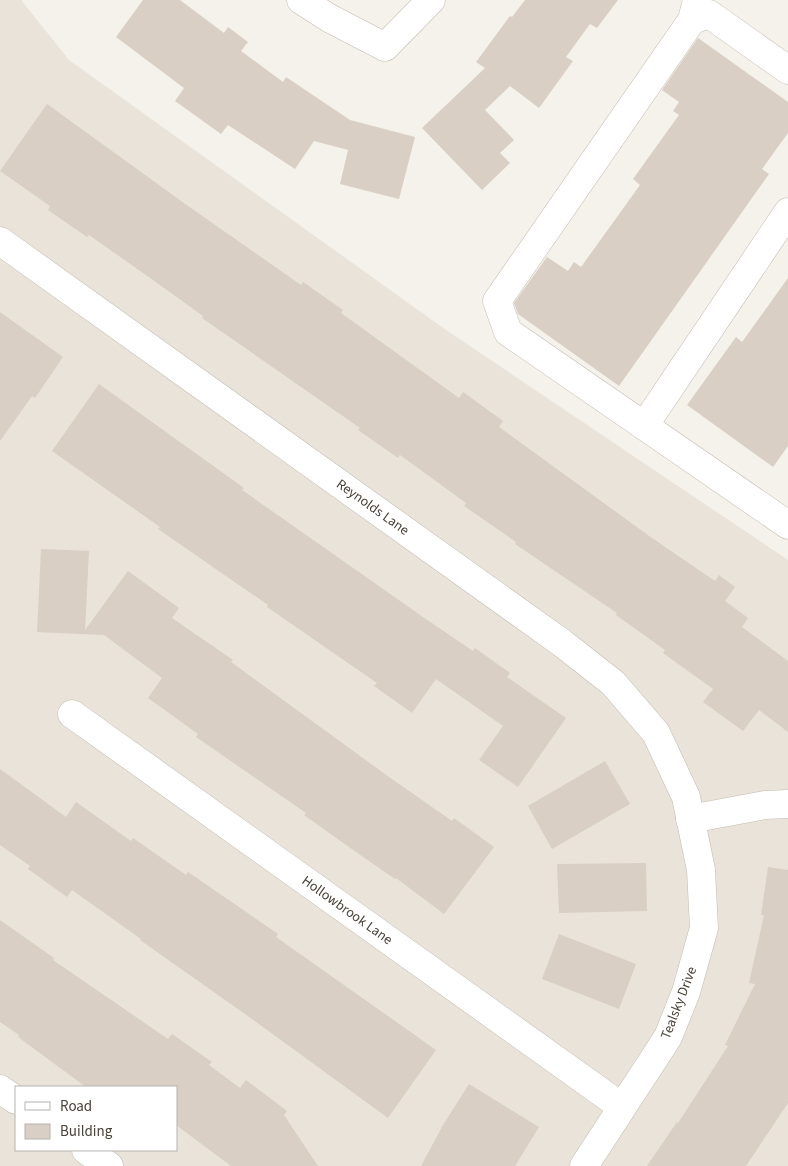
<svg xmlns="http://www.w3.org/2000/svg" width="788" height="1166" font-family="'Source Sans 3',sans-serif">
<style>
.residential{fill:#e9e3da;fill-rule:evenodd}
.building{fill:#d9cfc4}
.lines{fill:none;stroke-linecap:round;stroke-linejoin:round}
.minor-casing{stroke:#c3bbb1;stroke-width:29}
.minor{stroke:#fff;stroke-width:28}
.labels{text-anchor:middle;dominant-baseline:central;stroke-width:5;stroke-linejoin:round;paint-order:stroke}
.street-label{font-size:14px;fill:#494239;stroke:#fff}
</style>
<rect width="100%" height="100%" fill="#f5f1eb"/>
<path class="residential" d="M0,0H21L69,60L446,330L788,560V1166H0ZM16,1087H176V1150H16Z"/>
<g class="building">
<polygon points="143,0 180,0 224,33 228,27 248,42 241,51 283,82 286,77 350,120 415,137 399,199 340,184 348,150 314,141 295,169 228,125 221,134 175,101 184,88 116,37"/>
<polygon points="525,0 618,0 597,28 590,24 566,57 573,61 539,108 510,86 485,110 514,140 500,153 510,163 482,190 422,128 485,68 476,62 510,16 512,17"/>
<polygon points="698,38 788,102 788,133 762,169 769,174 619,386 518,314 514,303 547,257 568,271 574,262 581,267 640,185 633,179 679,115 673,111 679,102 662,90"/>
<polygon points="47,104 188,206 301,285 303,282 343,310 341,313 459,398 463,392 503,421 499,427 652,538 715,581 719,575 735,587 725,601 748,618 742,627 788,661 788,732 759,710 743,731 703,702 713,689 663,653 665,650 616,615 617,613 515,544 516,542 464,506 466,503 400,455 398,458 358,430 360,428 202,318 203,316 153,280 89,235 87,237 48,210 50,206 0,171"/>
<polygon points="788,278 788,446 773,467 687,405 736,337 742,342"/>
<polygon points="0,312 63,357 35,398 32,396 0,441"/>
<polygon points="99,384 244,488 242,490 423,617 473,651 475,648 510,673 507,677 566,718 518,787 479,760 503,726 436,679 412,713 374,686 377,683 267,607 268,605 158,529 160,527 52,451"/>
<polygon points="41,549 89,551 85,630 128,571 179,608 172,618 233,660 231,662 389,777 452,821 454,818 494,847 444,914 396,878 395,879 356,852 304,815 306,813 196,737 198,734 148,698 162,678 104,635 37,632"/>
<polygon points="605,761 630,804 552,849 528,806"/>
<polygon points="0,769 66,817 76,802 131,841 133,838 186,875 188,872 278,934 276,937 436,1050 388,1118 245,1014 140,940 141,939 72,890 67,897 28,869 30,866 0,845"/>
<polygon points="646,863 647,911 559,913 557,864"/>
<polygon points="768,867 788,870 788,1103 746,1166 647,1166 677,1122 678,1123 728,1046 725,1045 755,984 749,983 764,915 761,915"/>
<polygon points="0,920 54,958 53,960 168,1039 172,1034 212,1062 209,1065 240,1088 246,1080 287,1111 284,1115 318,1166 231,1166 176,1125 176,1087 86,1087 18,1037 19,1035 0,1022"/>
<polygon points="559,934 636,964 619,1009 542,979"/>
<polygon points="469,1084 539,1127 515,1166 421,1166 443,1125"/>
</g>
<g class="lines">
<defs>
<g id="minor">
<polyline points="301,0 329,18 385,47 431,0"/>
<polyline points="697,0 692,20 497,301 508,332 788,525"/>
<polyline points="692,20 709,14 788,70"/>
<path id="s1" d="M0,241L562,643L613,683L656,733L686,797L701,870L704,928L686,992L668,1037L584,1166"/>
<polyline points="644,426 788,212"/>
<path id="s2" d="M72,714L622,1107"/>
<polyline points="690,819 765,805 788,804"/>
<polyline points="0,1089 16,1100"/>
<polyline points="86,1150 109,1166"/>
</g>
</defs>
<use href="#minor" class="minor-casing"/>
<use href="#minor" class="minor"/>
</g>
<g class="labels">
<g class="street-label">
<text stroke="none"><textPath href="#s1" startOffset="458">Reynolds Lane</textPath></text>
<text stroke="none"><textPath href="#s2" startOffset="338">Hollowbrook Lane</textPath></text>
<text transform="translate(679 1003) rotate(-69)">Tealsky Drive</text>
</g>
</g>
<rect x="15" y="1086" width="162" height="65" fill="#ffffff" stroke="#b6b3b0"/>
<rect x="25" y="1102" width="25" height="8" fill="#ffffff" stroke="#b6b3b0"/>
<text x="60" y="1111" font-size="15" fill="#494239">Road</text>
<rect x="25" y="1124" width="25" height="15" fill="#d9cfc4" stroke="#b6b3b0"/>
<text x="60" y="1136" font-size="15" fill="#494239">Building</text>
</svg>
